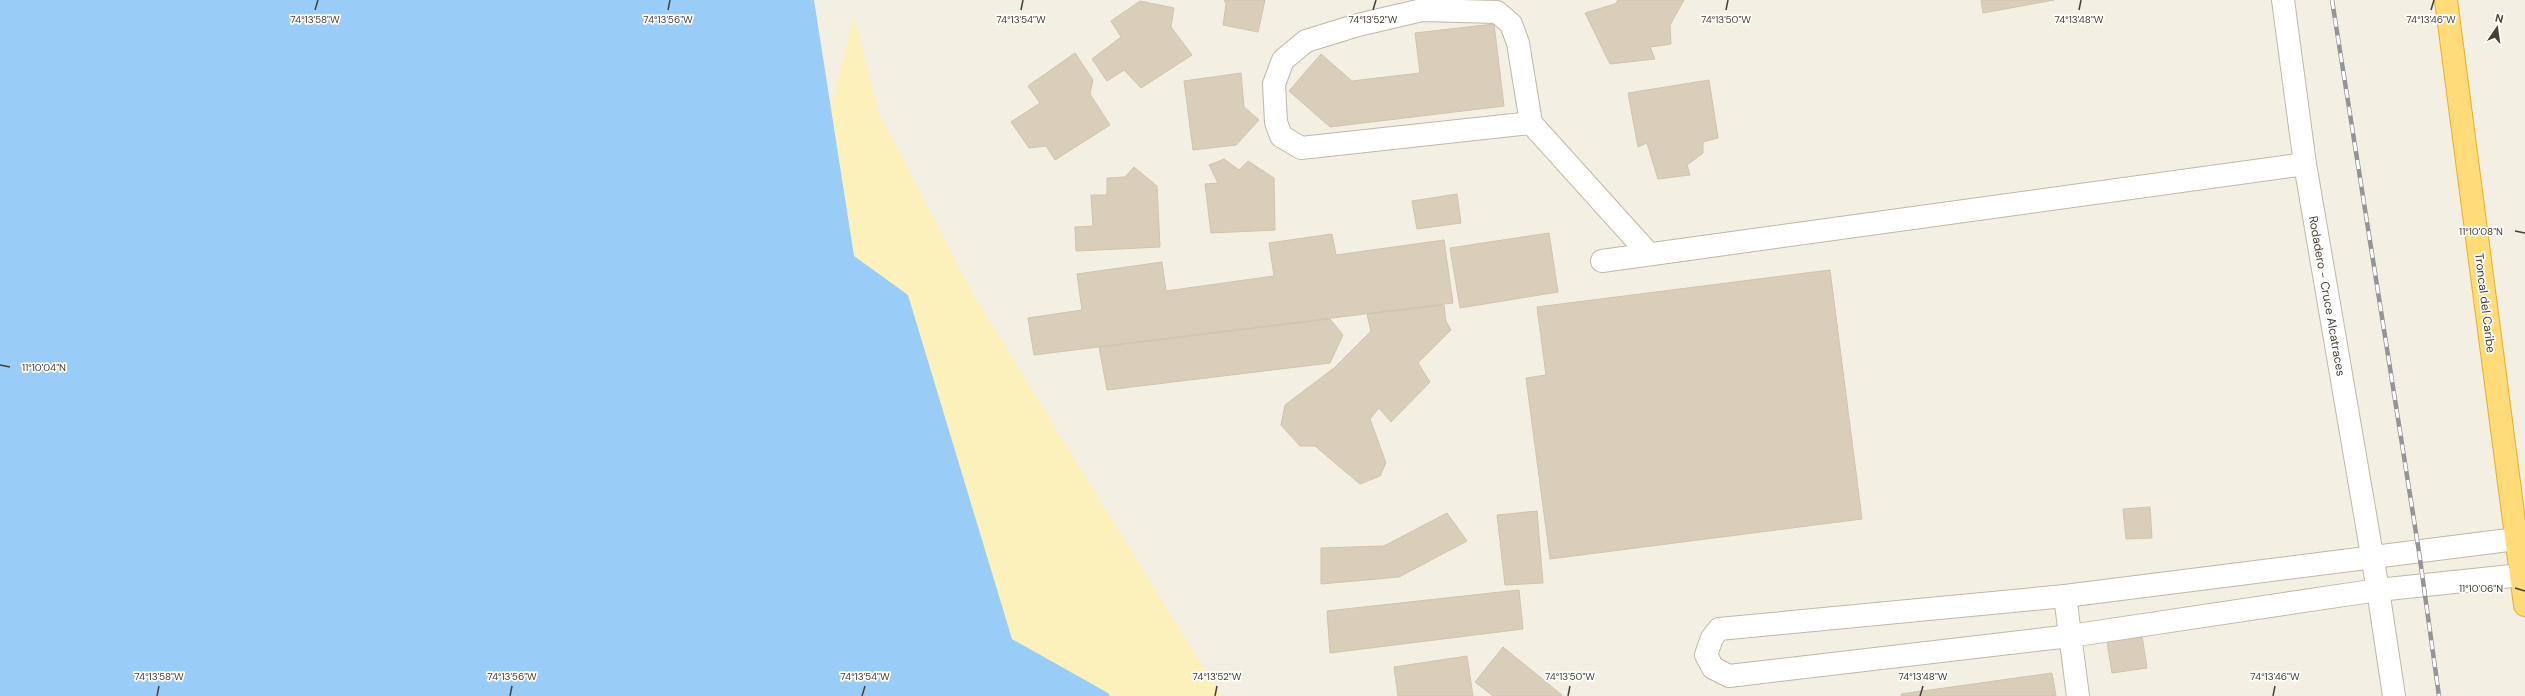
<svg xmlns="http://www.w3.org/2000/svg" width="2525" height="696" font-family="'DM Sans',sans-serif">
<style>
.sand{fill:#fcf1ba}
.water{fill:#99ccf7}
.building{fill:#d9ceba;stroke:#d1c4aa}
.lines{fill:none;stroke-linecap:round;stroke-linejoin:round}
.minor-casing{stroke:#bfb8a5;stroke-width:24}
.trunk-casing{stroke:#ebac25;stroke-width:24}
.minor{stroke:#fff;stroke-width:22}
.trunk{stroke:#ffdc79;stroke-width:22}
.rail-casing{stroke:#949494;stroke-width:4.5}
.rail{stroke:#fff;stroke-width:3;stroke-dasharray:9;stroke-linecap:butt}
.ticks{fill:none;stroke:#463f33;stroke-width:1.5}
.labels{text-anchor:middle;dominant-baseline:central;stroke-width:3.5;stroke-linejoin:round;paint-order:stroke}
.street-label{font-size:12px;fill:#463f33;stroke:#fff}
.ticks-label{font-size:10px;text-anchor:middle;fill:#463f33;stroke:#fff;stroke-width:3.5;stroke-linejoin:round;paint-order:stroke}
</style>
<rect width="100%" height="100%" fill="#f3efe3"/>
<polygon class="sand" points="854,15 879,113 974,296 1221,696 1110,696 1108,693 1012,639 908,295 854,256 831,108"/>
<polygon class="water" points="0,0 814,0 854,256 908,295 1012,639 1108,693 1110,696 0,696"/>
<g class="building">
<polygon points="1224,0 1265,0 1258,32 1223,25 1226,4"/>
<polygon points="1618,0 1684,0 1670,25 1671,44 1650,47 1655,59 1610,64 1585,13 1615,4"/>
<polygon points="1981,0 2054,0 1983,13"/>
<polygon points="1140,1 1174,8 1171,27 1192,55 1141,88 1124,70 1107,81 1092,59 1121,37 1111,21"/>
<polygon points="1494,24 1504,106 1330,127 1289,91 1321,54 1352,81 1420,73 1415,33"/>
<polygon points="1075,53 1093,80 1090,94 1110,125 1055,160 1046,146 1029,148 1011,122 1040,103 1028,86"/>
<polygon points="1241,73 1244,107 1259,120 1236,145 1193,150 1184,81"/>
<polygon points="1709,80 1718,138 1703,142 1703,153 1687,165 1690,175 1658,179 1647,143 1638,147 1628,93"/>
<polygon points="1224,159 1239,170 1248,161 1274,178 1275,230 1211,233 1205,184 1218,183 1209,165"/>
<polygon points="1134,167 1157,186 1160,247 1076,251 1075,227 1093,226 1091,195 1107,195 1107,178 1125,177"/>
<polygon points="1457,194 1461,223 1417,229 1412,201"/>
<polygon points="1549,233 1558,292 1460,308 1450,248"/>
<polygon points="1332,234 1336,255 1444,240 1453,303 1034,355 1028,318 1082,310 1077,274 1162,262 1166,291 1274,276 1269,243"/>
<polygon points="1830,270 1862,519 1550,559 1526,378 1546,375 1537,307"/>
<polygon points="1444,305 1446,321 1451,330 1418,363 1430,382 1391,422 1379,408 1370,419 1386,463 1380,476 1360,484 1315,446 1300,446 1281,425 1285,405 1334,368 1371,331 1367,314"/>
<polygon points="1330,319 1343,335 1330,363 1107,390 1099,347"/>
<polygon points="2150,507 2152,538 2126,539 2123,509"/>
<polygon points="1537,511 1543,583 1505,585 1497,515"/>
<polygon points="1447,513 1467,541 1399,577 1321,584 1321,548 1384,546"/>
<polygon points="1519,590 1523,629 1330,653 1327,611"/>
<polygon points="2142,636 2147,668 2112,673 2107,642"/>
<polygon points="1503,647 1562,695 1561,696 1493,696 1475,682"/>
<polygon points="1467,656 1473,696 1398,696 1394,667"/>
<polygon points="2052,673 2056,696 1901,696 1901,694"/>
</g>
<g class="lines">
<defs>
<g id="minor">
<polyline points="2283,0 2305,164 2378,590 2394,696"/>
<polyline points="1531,123 1301,148 1281,136 1276,122 1274,84 1283,60 1306,41 1358,25 1422,10 1497,12 1511,24 1518,43 1531,123 1649,254"/>
<polyline points="1602,261 2305,164"/>
<polyline points="2516,539 2065,596 1719,629 1712,638 1706,655 1713,668 1729,676 2070,636 2378,590 2521,575"/>
<polyline points="2065,596 2078,696"/>
</g>
<polyline id="trunk" points="2446,0 2525,605"/>
</defs>
<use href="#minor" class="minor-casing"/>
<use href="#trunk" class="trunk-casing"/>
<use href="#minor" class="minor"/>
<use href="#trunk" class="trunk"/>
<defs>
<polyline id="rail" points="2332,0 2419,552 2439,696"/>
</defs>
<use href="#rail" class="rail-casing"/>
<use href="#rail" class="rail"/>
</g>
<path class="ticks" d="M315,10L318,0M668,10L670,0M1021,10L1023,0M1373,10L1376,0M1726,10L1728,0M2079,10L2081,0M2431,10L2434,0M2515,231L2525,233M0,365L10,367M2515,588L2525,591M157,696L159,686M510,696L512,686M862,696L865,686M1215,696L1217,686M1568,696L1570,686M1920,696L1923,686M2273,696L2275,686"/>
<g class="labels">
<g class="street-label">
<text transform="translate(2327 296) rotate(80)">Rodadero - Cruce Alcatraces</text>
<text transform="translate(2485 303) rotate(83)">Troncal del Caribe</text>
</g>
</g>
<g class="ticks-label">
<text x="315" y="23">74°13'58"W</text>
<text x="668" y="23">74°13'56"W</text>
<text x="1021" y="23">74°13'54"W</text>
<text x="2079" y="23">74°13'48"W</text>
<text x="2431" y="23">74°13'46"W</text>
<text x="1373" y="23">74°13'52"W</text>
<text x="1726" y="23">74°13'50"W</text>
<text x="2481" y="235">11°10'08"N</text>
<text x="44" y="371">11°10'04"N</text>
<text x="2481" y="592">11°10'06"N</text>
<text x="159" y="680">74°13'58"W</text>
<text x="512" y="680">74°13'56"W</text>
<text x="865" y="680">74°13'54"W</text>
<text x="1217" y="680">74°13'52"W</text>
<text x="1570" y="680">74°13'50"W</text>
<text x="1923" y="680">74°13'48"W</text>
<text x="2275" y="680">74°13'46"W</text>
</g>
<g transform="translate(2497 28) rotate(13)" stroke="#ffffff" stroke-width="3" paint-order="stroke">
<path d="M0-3L7 15L0 10L-7 15Z" fill="#463f33"/>
<text y="-6" font-size="11" font-weight="bold" text-anchor="middle" fill="#463f33">N</text>
</g>
</svg>
